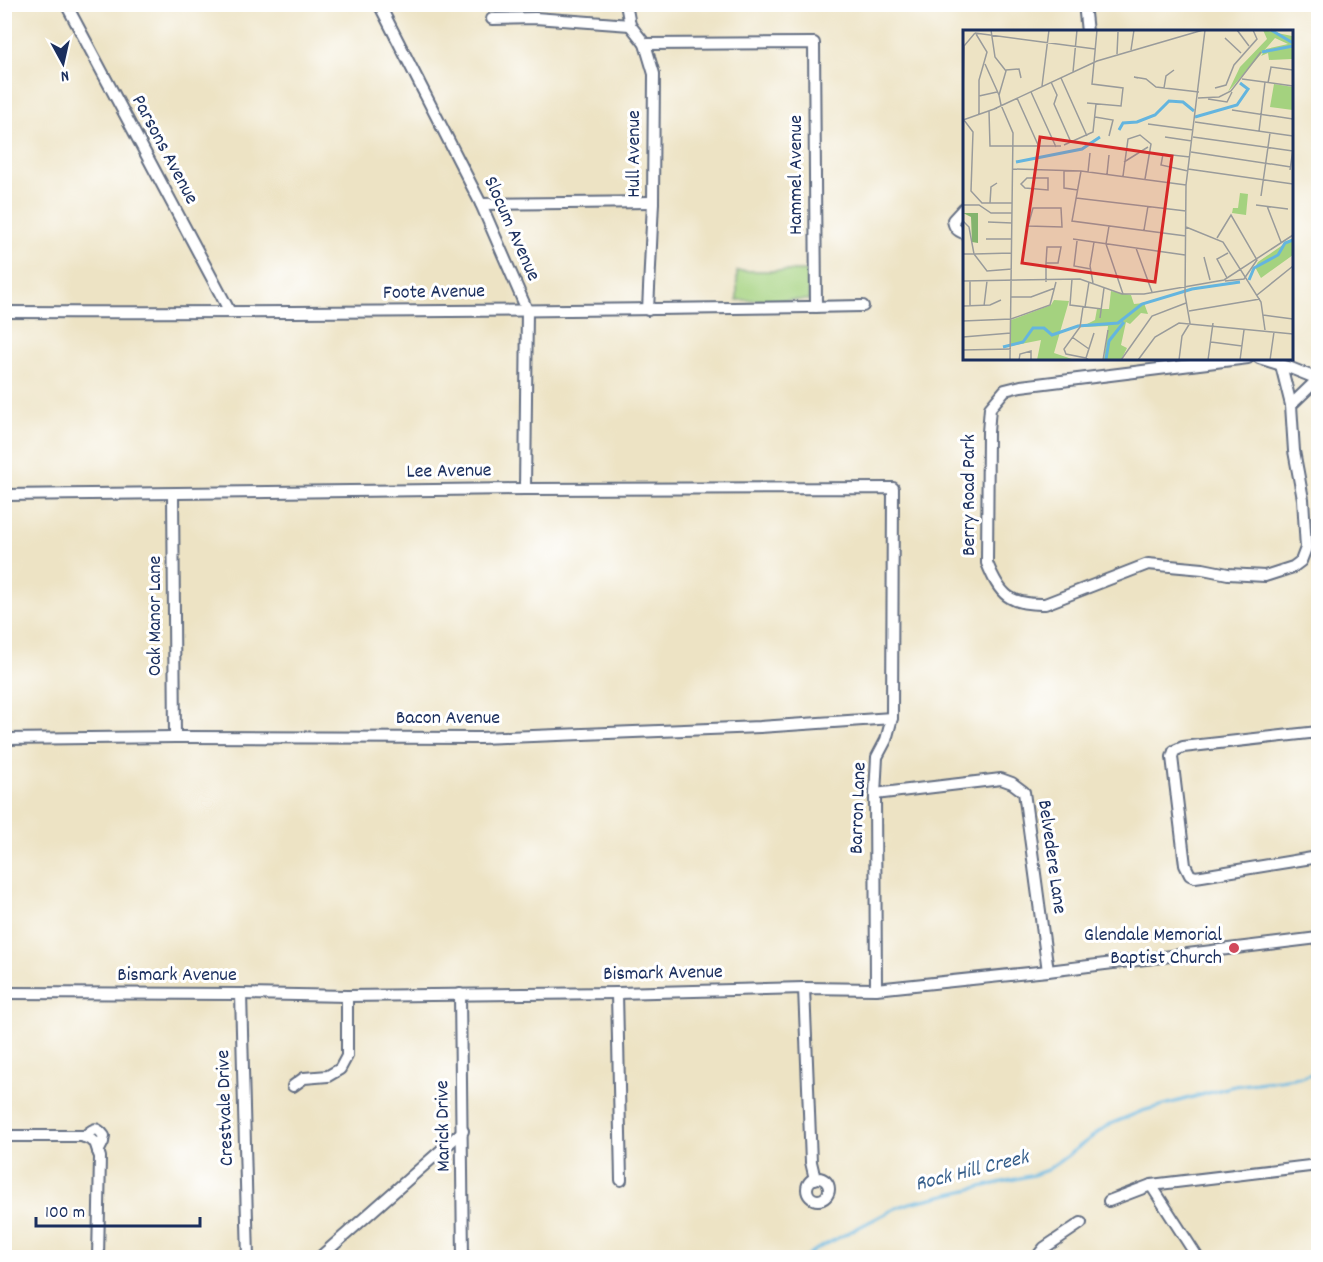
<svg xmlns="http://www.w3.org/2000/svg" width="1323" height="1262" font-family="Dekko,sans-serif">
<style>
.green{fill:#a4d27f;stroke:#60806e;stroke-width:1.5}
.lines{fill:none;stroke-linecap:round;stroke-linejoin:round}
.stream{stroke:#64b5df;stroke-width:3}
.minor-casing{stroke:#646e82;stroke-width:14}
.minor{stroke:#fff;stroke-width:10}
.poi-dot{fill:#d1495b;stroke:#fff;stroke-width:2}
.labels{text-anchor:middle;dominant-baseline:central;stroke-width:6;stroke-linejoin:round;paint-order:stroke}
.street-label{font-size:20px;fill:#1b2f5e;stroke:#fff}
.poi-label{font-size:20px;fill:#1b2f5e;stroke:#fff;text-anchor:end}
.water-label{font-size:21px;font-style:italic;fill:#355e8b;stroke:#fff}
.inset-river{fill:none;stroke:#64b5df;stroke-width:3}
.inset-road{fill:none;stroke:#999b9b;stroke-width:1.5}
.view{fill:#d62828;fill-opacity:0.15;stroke:#d62828;stroke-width:3}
.inset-edge{fill:none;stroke:#1b2f5e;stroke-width:3}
</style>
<rect width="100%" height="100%" fill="#fff"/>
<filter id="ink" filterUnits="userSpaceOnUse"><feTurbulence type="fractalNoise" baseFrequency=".0167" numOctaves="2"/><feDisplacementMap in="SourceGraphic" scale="12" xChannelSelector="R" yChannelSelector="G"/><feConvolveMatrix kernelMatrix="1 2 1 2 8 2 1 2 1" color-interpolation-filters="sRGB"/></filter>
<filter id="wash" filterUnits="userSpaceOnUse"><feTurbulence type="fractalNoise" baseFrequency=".008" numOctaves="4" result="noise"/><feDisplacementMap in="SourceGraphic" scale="24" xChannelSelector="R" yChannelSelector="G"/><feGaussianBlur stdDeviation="1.35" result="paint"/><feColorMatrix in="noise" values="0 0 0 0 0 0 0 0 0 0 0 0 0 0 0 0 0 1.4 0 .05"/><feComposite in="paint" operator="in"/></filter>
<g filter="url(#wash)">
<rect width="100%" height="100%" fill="#ede3c4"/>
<rect class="green" x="737" y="271" width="72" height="29"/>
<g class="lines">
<polyline class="stream" points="804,1258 813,1251 896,1208 910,1203 1033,1175 1047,1170 1060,1161 1108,1125 1142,1111 1234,1086 1301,1077 1318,1072"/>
</g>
</g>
<g filter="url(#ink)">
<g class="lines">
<defs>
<g id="minor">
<polyline points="66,4 230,312"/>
<polyline points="379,4 481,204 527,310 525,489"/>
<polyline points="626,4 630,25 645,44 654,74 653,202 648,310"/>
<polyline points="1084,4 1087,32"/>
<polyline points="492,19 535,18 630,25"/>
<polyline points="645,44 814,43 816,307"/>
<polyline points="481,204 653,202"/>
<path d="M964,208L953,220C954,228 957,231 964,233"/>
<path d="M4,312C291,313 577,311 863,306"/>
<path d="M1248,358L1021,386L1005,390L990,408L988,432L987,563C1000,595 1009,605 1045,604L1148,564L1203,569L1228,574L1265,576L1293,567L1301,561L1306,548L1303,499L1294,451L1291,405L1318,379L1288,367L1259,358"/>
<polyline points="1281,365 1291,405"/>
<polyline points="173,494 175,737"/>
<polyline points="4,495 525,489 893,488 892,718 886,740 877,757 875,794 876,989"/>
<polyline points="1318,732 1183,747 1174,751 1172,757 1185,865 1190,875 1195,877 1202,876 1318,857"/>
<polyline points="4,739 175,737 480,738 760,727 892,718"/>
<polyline points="875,794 1001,779 1012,783 1024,792 1048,971"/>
<polyline points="804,988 811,1162 815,1179"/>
<polyline points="4,993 241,994 347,996 617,993 804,988 876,989 1048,971 1318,938"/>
<polyline points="617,993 621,1180"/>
<polyline points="241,994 248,1258"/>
<polyline points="460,994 463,1258"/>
<polyline points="293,1086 304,1078 328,1076 340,1069 347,1056 347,996"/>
<polyline points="4,1136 83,1136 95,1142 100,1157 98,1258"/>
<path d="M84,1137C93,1129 96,1125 104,1136L103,1142L98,1152"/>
<circle cx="818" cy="1189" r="11"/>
<polyline points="1151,1185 1198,1258"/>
<polyline points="1109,1201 1151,1185 1318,1165"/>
<polyline points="319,1258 463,1131"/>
<polyline points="1036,1258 1044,1248 1081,1223"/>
</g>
</defs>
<use href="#minor" class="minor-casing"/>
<use href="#minor" class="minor"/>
</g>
</g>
<circle class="poi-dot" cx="1234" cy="948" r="6"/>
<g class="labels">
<g class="street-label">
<text transform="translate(164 150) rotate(62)">Parsons Avenue</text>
<text transform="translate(635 154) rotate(-90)">Hull Avenue</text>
<text transform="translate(797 175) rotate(-90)">Hammel Avenue</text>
<text transform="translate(511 229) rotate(66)">Slocum Avenue</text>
<text transform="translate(434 293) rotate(-1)">Foote Avenue</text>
<text transform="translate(449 472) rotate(-1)">Lee Avenue</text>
<text transform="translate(970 495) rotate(-90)">Berry Road Park</text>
<text transform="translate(156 616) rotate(-90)">Oak Manor Lane</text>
<text x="448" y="719">Bacon Avenue</text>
<text transform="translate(859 808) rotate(-88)">Barron Lane</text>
<text transform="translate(1051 857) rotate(82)">Belvedere Lane</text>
<text transform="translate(663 974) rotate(-1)">Bismark Avenue</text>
<text x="177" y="976">Bismark Avenue</text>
<text transform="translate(226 1108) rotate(-92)">Crestvale Drive</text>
<text transform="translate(444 1126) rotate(-91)">Marick Drive</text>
</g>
<g class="poi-label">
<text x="1222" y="936">Glendale Memorial<tspan x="1222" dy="23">Baptist Church</tspan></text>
</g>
<g class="water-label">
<text transform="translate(972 1172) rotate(-14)">Rock Hill Creek</text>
</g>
</g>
<g transform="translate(963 30)">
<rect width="330" height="330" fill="#ede3c4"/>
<path d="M300,0L329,6L330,0L329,29L306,30L305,23L298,26L303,19L325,14L312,8L265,62L277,37L304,9ZM311,54L330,57V80L307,77ZM277,163L285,164L283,185L269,183L270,178H275ZM330,208V225L298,248L292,237L295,232ZM148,261L168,265L171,274L181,273L185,284L178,283L167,294L163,292L158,315L164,318L158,330L141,329L145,296L118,297L132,290L134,279H146ZM91,270L106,271L91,323L112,330H74L78,310L48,316V290L88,275Z" fill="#a4d27f"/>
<path d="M0,183H15V213L9,212L8,187Z" fill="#83b46e"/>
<path class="inset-river" d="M308,0L330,13M299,22L330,16M232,87L274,75L285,59L277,53M156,100L160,93L174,92L192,85L206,71L220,72L231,81M53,132L119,119L137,107M286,250L291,238L315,225L322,213L330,210M40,317L60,312L70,298H81L89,305L115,296L155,293L179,274L229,259L277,252M143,329L146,311L161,292"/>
<path class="inset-road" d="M28,0L32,27L43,41L36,65L38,75M145,0H180M274,0L286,16M12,3L132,19M13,4L24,22L16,50V84M264,10L262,8L278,23M168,20L171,0M154,24L155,2M22,34L36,65M43,40L56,39L58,48M110,42L114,0M98,48L124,106M175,48L171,47L183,49L193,57L236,62M279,49L330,56M88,52L94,65L91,74L107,110M305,53L308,37L330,40M79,56L86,0M201,58L203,46L211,40M252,58L263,55L271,35L294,9L290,0M68,62L93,117M0,66L1,16L12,3M16,66L34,62M54,68L76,117M235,68L256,67L268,61L298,22M245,69L264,72L269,62M124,73L158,76L160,58L129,54L134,0M38,75L50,103L47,330M31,79L134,31L240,0M269,80L330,89M26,81L27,116H98M132,87L150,90L146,106M0,90L34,78M1,90L10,102L8,161L19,173H49M232,92L330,106M185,94L230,100M296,101L302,52M202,107L229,111M230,107L330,121M101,115L130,102L133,74M228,122L328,137M161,132L185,117M50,139L118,141L223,155M225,139L330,154M101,140V158L115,160M327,140L330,119M118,141L109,191L223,206M225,141L198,135L200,124L227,127M125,142L127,123M144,144L146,125M160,146L165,109L177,105L188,114L182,149M64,148H85V160L62,158L58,154ZM298,166L307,103M113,168L223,181M27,173L28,157L34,153M0,175H16L28,183H49M293,175L325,179M304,176L318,212M70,178H98L99,197L65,196ZM0,191L6,197L11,224L49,223M25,192L49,193M146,196L143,214L160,264M223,197L260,212L298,272L302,300M181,200L185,176M254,208L268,185L294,230L281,249L262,251M23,209H49M110,209L222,225M114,211L111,236L128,239M173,218L189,262M0,224H11L24,241L49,239M241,227L247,250M264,248L254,229L265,223M109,249L107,275L139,279M0,251L117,249L159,264H181L261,250L330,205M83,252V233L84,217H98L95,233H83M130,253L127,236L131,212M294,265L330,236M48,267H68L92,258M0,276L27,275L38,270M7,276V251M21,276L24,251M120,277L117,297L101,319L103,324L123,328M122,277L126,252M226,281L297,269M300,285L330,289M137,288L141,258M0,291L48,289L87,275L93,252M0,307L48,303M109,307L126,319M248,312L279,316M0,320L48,319M56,330L57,324L68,321V330M126,330L123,328L131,303M140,330L145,300M158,330L189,286L223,273M175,330L192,307L216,293L330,304M216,330L219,306L227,293L222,265L223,155L242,0M245,330L250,293M277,330L281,300M307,330L311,302"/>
<path class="view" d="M77,107L209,126L192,252L59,233Z"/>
<rect width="330" height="330" class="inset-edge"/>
</g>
<rect width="1323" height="1262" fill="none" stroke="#fff" stroke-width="24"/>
<g transform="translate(63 63) rotate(172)" stroke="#ffffff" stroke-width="4.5" paint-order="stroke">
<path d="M0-4.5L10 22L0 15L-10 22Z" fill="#1b2f5e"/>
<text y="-9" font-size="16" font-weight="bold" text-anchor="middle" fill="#1b2f5e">N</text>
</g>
<path d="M36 1217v9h164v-9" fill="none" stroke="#1b2f5e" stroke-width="3"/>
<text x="45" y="1217" font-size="18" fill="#1b2f5e" stroke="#ffffff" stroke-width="4.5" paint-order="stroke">100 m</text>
</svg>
